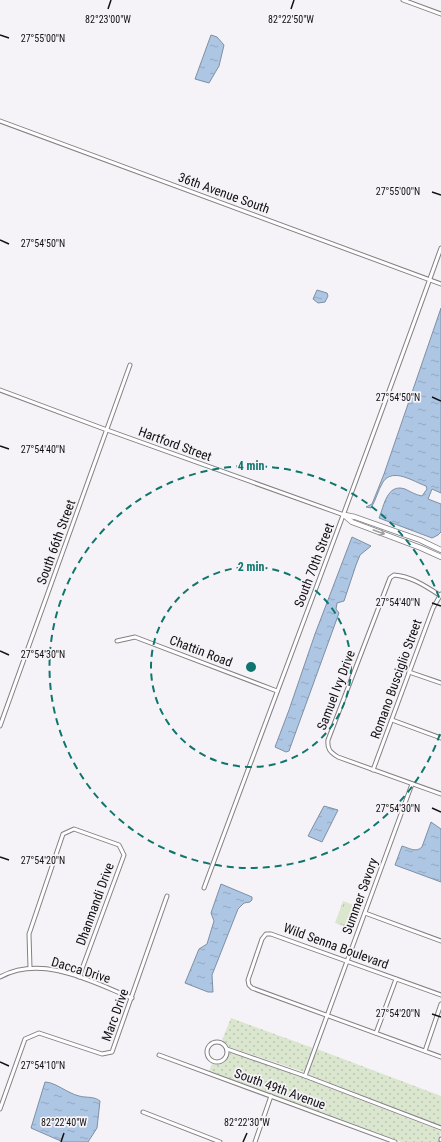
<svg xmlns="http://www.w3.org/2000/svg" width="441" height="1142" font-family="'Roboto Condensed',sans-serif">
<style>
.grass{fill:url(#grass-dots)}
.park{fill:url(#park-tufts)}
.water{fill:url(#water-ripples);stroke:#7e90a5}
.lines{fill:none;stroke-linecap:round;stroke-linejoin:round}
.street-casing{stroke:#838084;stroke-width:5}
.secondary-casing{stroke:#838084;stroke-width:6}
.street{stroke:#fff;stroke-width:3}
.secondary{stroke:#fff;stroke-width:4.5}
.oneway{stroke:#a0a0a1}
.ticks{fill:none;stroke:#121113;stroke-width:1.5}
.ring{fill:none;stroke:#0f766e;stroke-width:2;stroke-dasharray:7 5}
.labels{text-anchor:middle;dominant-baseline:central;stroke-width:3.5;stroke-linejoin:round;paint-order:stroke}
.street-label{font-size:13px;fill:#121113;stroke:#f5f3f7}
.ticks-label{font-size:10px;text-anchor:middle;fill:#121113;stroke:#f5f3f7;stroke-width:3.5;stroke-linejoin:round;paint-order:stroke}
.centre{fill:#0f766e;stroke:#f5f3f7;stroke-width:2}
.ring-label{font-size:12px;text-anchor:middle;font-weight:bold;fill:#0f766e;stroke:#f5f3f7;stroke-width:3.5;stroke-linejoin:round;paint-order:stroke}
</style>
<defs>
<pattern id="grass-dots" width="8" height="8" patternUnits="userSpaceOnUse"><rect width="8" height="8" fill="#dbe6cf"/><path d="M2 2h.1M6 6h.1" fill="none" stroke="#bbc4b1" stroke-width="1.8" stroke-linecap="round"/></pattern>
<pattern id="park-tufts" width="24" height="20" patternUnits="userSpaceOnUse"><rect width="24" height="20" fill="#dbe6cf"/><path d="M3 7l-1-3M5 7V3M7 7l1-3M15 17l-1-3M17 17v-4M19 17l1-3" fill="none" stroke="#bbc4b1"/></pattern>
<pattern id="water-ripples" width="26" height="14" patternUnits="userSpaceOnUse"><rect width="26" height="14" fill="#adc6e3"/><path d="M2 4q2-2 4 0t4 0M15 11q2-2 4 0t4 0" fill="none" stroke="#94a9c2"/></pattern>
</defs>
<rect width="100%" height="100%" fill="#f5f3f7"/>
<g class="grass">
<polygon points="231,1018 313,1048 304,1072 229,1047 222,1040"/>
<polygon points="317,1049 441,1096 441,1126 307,1074"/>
<path d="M230,1052L304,1078L441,1131L439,1142H402L209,1071L212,1064C222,1066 228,1061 230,1052Z"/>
</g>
<polygon class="park" points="343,901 359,907 351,929 335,923"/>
<g class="water">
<polygon points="211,35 217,37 224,45 219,66 209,83 195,79"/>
<polygon points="317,290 327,293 328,296 325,302 318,303 313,299"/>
<path d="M441,308V493L432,489L428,499L441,504V532L438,535L432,538L379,518C384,506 387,483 405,489C411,492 416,495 422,496L427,489L426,486C414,482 393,467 383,482C378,490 376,500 371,508L366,507L372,504L384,474Z"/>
<polygon points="352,537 371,546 360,555 356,565 344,601 337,603 336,609 339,613 290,748 289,751 286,752 275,747 289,710 315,634"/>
<polygon points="324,806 338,810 322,842 308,836"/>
<path d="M431,822L441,829V882L395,865L402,846C409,848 416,853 422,847Z"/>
<polygon points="221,884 252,897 252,900 250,902 244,903 238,909 212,975 213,992 208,992 185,983 199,949 207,944 214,921 211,913"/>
<path d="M45,1082C55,1082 67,1093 79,1096C86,1098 94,1096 100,1101L97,1128L88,1142H63L31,1128Z"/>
</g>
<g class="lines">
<defs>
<g id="street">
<polyline points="403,0 441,14"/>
<polyline points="0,121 441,284"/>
<polyline points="0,390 107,430 344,515"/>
<path d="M441,596C427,587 411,576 394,575L390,578L328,740C327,749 330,752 338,757L441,794"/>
<polyline points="117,641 135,637 277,691"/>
<polyline points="409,672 441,683"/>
<polyline points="392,720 441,738"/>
<polyline points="0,726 130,365"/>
<polyline points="373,770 433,608 441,594"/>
<path d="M204,888C283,675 364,463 441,248"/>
<polyline points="365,913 441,941"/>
<polyline points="30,968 29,934 63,834 74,829 119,845 124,855 79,977"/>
<path d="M0,977C43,954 92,982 132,998"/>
<polyline points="441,995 271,934 266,934 262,939 248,980 249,985 252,988 441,1057"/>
<polyline points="376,1033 396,979"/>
<circle cx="217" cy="1052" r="10"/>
<polyline points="227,1049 305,1076 412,784"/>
<polyline points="425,1051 441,1004"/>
<polyline points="159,1055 395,1142"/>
<polyline points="305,1076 441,1128"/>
<polyline points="0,1109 25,1039 39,1033 102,1054 112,1052 167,896"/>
<polyline points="143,1112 220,1142"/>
<polyline points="441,1139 441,1140"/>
<polyline points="255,1142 271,1096"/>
</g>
<g id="secondary">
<polyline points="344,515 352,522 421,548 441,557"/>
<polyline points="345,515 355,517 420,540 441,550"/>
</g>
</defs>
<use href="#street" class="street-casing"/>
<use href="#secondary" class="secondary-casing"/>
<use href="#street" class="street"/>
<use href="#secondary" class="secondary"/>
</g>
<defs><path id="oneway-shaft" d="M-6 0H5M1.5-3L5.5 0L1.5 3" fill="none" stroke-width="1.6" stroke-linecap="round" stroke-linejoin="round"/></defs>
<use class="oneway" href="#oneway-shaft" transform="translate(379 532) rotate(20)"/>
<path class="ticks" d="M108,9L111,0M291,9L294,0M0,35L9,38M432,192L441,195M0,240L9,244M432,397L441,401M0,446L9,449M432,603L441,606M0,651L9,655M432,808L441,812M0,857L9,860M432,1014L441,1017M0,1062L9,1066M61,1142L64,1133M243,1142L247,1133"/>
<g class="ring">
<circle cx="251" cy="667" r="100"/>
<path d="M440 734A201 201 0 1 1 440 600"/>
</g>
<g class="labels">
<g class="street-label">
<text transform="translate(224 193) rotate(20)">36th Avenue South</text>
<text transform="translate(175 444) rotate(20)">Hartford Street</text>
<text transform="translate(56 542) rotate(-70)">South 66th Street</text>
<text transform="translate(314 565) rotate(-69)">South 70th Street</text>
<text transform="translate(201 651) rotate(21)">Chattin Road</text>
<text transform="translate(396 679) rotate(-70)">Romano Busciglio Street</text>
<text transform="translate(336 690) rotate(-69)">Samuel Ivy Drive</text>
<text transform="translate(360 896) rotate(-70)">Summer Savory</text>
<text transform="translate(95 904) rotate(-70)">Dhanmandi Drive</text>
<text transform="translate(336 946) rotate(20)">Wild Senna Boulevard</text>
<text transform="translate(81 970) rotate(17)">Dacca Drive</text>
<text transform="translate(115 1015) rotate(-70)">Marc Drive</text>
<text transform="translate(280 1089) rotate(20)">South 49th Avenue</text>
</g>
</g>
<g class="ticks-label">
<text x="108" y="23">82°23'00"W</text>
<text x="291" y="23">82°22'50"W</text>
<text x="43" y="42">27°55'00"N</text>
<text x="398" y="195">27°55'00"N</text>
<text x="43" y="247">27°54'50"N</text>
<text x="398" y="401">27°54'50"N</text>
<text x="43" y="453">27°54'40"N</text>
<text x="398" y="606">27°54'40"N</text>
<text x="43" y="658">27°54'30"N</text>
<text x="398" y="812">27°54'30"N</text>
<text x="43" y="864">27°54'20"N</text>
<text x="398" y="1017">27°54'20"N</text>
<text x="43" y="1069">27°54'10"N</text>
<text x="64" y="1126">82°22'40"W</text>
<text x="247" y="1126">82°22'30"W</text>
</g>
<circle cx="251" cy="667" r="6" class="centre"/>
<g class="ring-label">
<text x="251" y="470">4 min</text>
<text x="251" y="571">2 min</text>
</g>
</svg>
